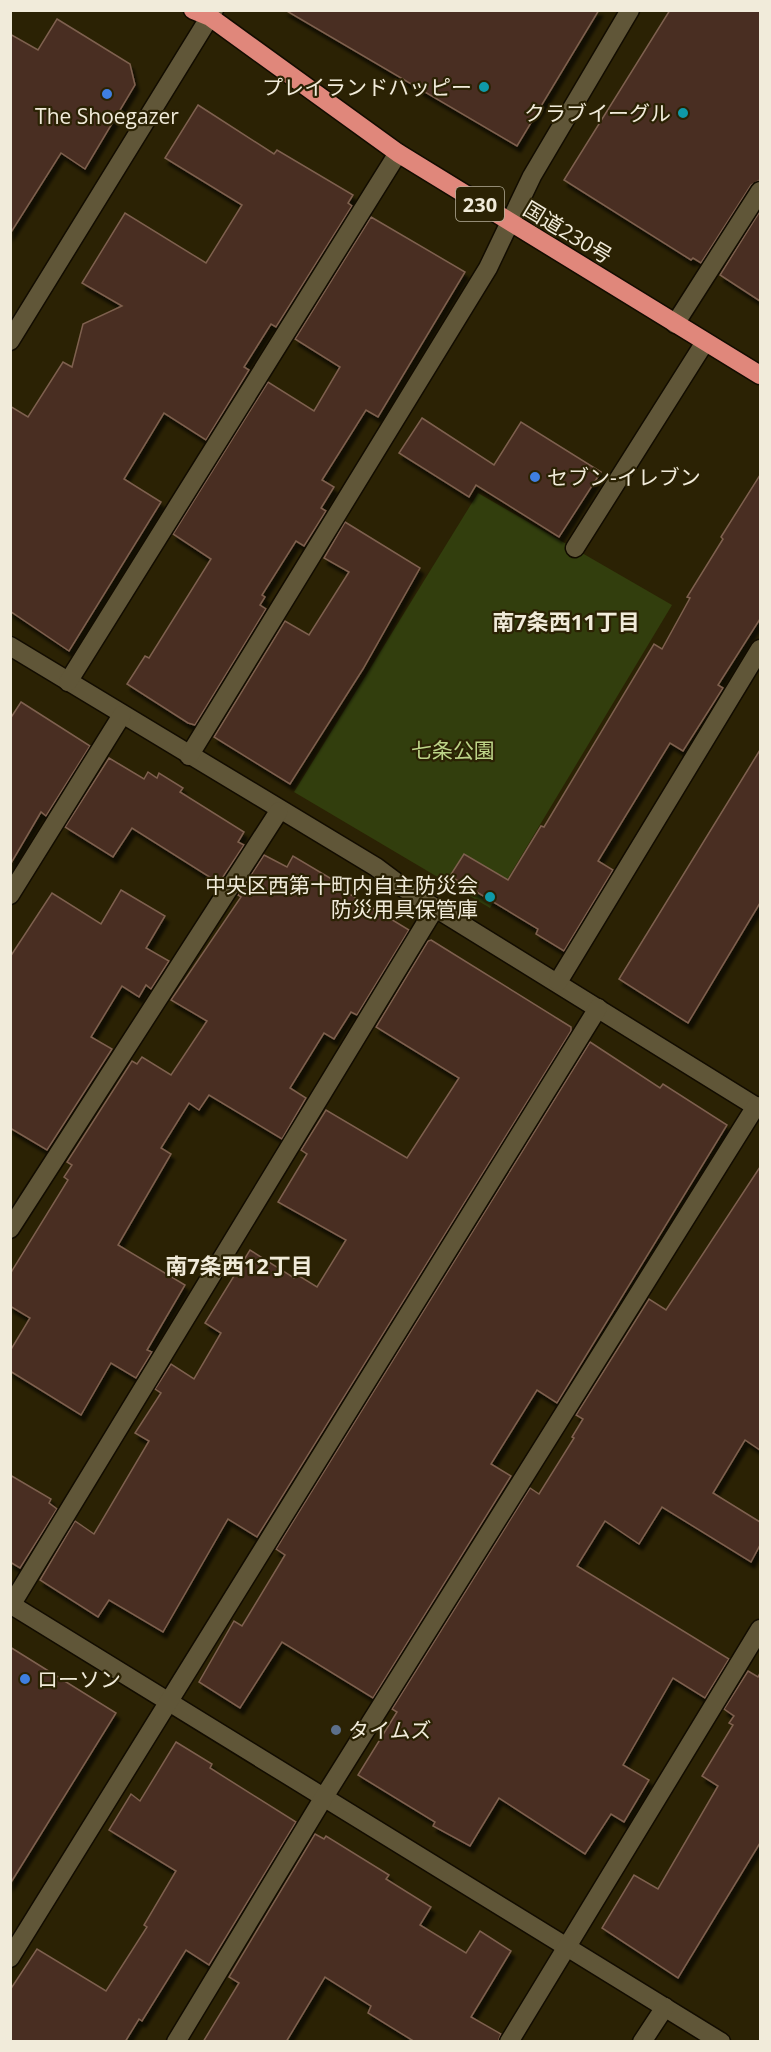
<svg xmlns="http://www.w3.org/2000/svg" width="771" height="2052" font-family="'Open Sans','Noto Sans JP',sans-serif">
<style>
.green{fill:#323e0d}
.building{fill:#4a2f20;stroke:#7e604f;stroke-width:1.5;filter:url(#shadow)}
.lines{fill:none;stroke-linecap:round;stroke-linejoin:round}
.street-casing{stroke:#120c00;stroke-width:21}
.secondary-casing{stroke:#120c00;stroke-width:21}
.highway-casing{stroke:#120c00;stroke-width:21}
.street{stroke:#605638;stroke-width:18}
.secondary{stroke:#605638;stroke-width:18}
.highway{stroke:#e0877b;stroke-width:18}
.culture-dot{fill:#0f9aa8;stroke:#2b2204;stroke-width:2}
.shop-dot{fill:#3f7fe0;stroke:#2b2204;stroke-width:2}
.service-dot{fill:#5c6f8a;stroke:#2b2204;stroke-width:2}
.labels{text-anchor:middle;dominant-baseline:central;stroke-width:4.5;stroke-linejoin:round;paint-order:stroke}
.shield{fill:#2b2204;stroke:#b6af9a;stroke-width:1.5}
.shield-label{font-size:20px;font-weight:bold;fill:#f1ebda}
.poi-label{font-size:21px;fill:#f1ebda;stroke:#2b2204;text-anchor:end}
.street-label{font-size:21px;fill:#f1ebda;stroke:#2b2204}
.park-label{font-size:21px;fill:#bdd488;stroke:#2b2204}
.neighbourhood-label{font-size:22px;font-weight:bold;fill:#f1ebda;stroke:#2b2204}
</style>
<defs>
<filter id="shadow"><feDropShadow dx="3.5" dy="6" stdDeviation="1.5" flood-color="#0009"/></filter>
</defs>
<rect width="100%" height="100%" fill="#2b2204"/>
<polygon class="green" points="478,493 672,605 490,908 294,792"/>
<g class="building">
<polygon points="285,10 599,10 517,146"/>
<polygon points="670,10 760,10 760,180 751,185 701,263 693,258 691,260 564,180"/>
<polygon points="57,19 130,64 135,85 85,169 61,153 10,234 10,34 38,50"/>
<polygon points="198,105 274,154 277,150 353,195 348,203 352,206 276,327 271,324 244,367 249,370 206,440 164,413 124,479 161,502 69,651 10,611 10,406 28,417 63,362 72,367 83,324 122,306 82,283 125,213 206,263 242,205 165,158"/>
<polygon points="760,211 760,301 720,275"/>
<polygon points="371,217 465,272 378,417 366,410 322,480 334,487 321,508 326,511 304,546 296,541 262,595 265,597 260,605 266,609 195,725 188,723 127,684 145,656 149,658 211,559 173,534 268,382 314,411 340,367 295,339"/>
<polygon points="422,418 494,465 521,422 601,472 559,537 476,485 469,497 399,453"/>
<polygon points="760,475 760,619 718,685 723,688 683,751 670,743 598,861 613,870 564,951 536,934 538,929 450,876 464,854 508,880 541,826 544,827 654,644 662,649 690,598 687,597 723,539 721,537"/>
<polygon points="345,522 420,568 363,669 290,784 214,737 285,621 309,635 349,572 324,558"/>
<polygon points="21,702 90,746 46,816 41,812 10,865 10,719"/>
<polygon points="760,750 760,903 688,1023 619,979"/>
<polygon points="109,758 144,779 148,772 157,778 159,773 183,788 180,792 244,832 238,842 244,845 219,883 132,828 113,857 65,827"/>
<polygon points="264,855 287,867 293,856 335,881 333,884 409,930 357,1015 351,1012 334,1039 324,1033 290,1088 306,1098 282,1139 209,1095 199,1110 189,1103 161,1148 171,1154 118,1245 185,1285 147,1350 152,1352 136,1378 111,1363 81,1415 10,1371 10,1351 30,1318 10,1306 10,1274 68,1180 64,1177 72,1165 67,1162 132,1061 137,1064 142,1057 171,1075 207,1021 171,1000 241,897 238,895"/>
<polygon points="121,890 165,916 146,948 169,961 151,989 146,985 139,997 122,986 91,1037 112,1049 47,1150 10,1128 10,957 52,893 101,924"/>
<polygon points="431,940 571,1027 571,1031 257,1537 228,1519 163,1632 109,1600 98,1617 40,1580 75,1521 94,1534 149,1441 135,1433 161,1393 155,1389 171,1364 194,1379 221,1333 205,1323 250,1250 294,1278 296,1274 317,1287 346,1240 278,1202 307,1154 301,1150 326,1110 407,1158 459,1078 376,1027 428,941"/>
<polygon points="590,1042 660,1088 663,1084 727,1125 557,1403 537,1390 491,1464 511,1476 373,1698 282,1642 240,1708 199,1682 234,1621 242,1626 285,1555 276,1549"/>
<polygon points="760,1167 760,1450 745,1440 713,1493 760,1522 760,1545 751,1562 662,1507 639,1544 605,1521 577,1566 729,1659 705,1698 673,1678 623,1765 649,1780 624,1822 611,1814 585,1854 499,1798 470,1846 433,1826 435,1822 358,1775 397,1712 392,1709 530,1488 539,1494 574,1438 572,1437 583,1419 576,1415 649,1299 666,1310"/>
<polygon points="10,1475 51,1499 49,1503 57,1509 20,1568 10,1562"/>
<polygon points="10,1647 116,1713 10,1884"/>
<polygon points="748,1671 758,1677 760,1673 760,1843 678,1978 602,1928 634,1875 658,1889 718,1786 702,1776 733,1725 729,1723 734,1716 724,1709"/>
<polygon points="176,1742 212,1764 210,1768 296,1822 209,1965 186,1950 142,2021 139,2019 125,2042 10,2042 10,1990 37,1949 106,1991 147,1927 144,1925 176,1871 109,1830 131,1794 140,1801"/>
<polygon points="315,1834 324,1839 326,1836 389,1875 386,1879 431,1907 420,1925 466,1953 480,1931 511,1951 471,2017 501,2034 498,2042 415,2042 368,2013 371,2006 325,1977 286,2042 203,2042 239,1983 229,1977"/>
</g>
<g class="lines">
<defs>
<g id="street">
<polyline points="675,324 760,191"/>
<polyline points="575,548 705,342"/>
<polyline points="10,646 376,867 408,891 760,1109"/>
<polyline points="68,682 398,153"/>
<polyline points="189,756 488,268 532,176 630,10"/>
<polyline points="10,895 122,715"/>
<polyline points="558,982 760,649"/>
<polyline points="10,1229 279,811"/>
<polyline points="10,1604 721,2042"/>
<polyline points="10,1607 435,908"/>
<polyline points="10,1958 598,1008"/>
<polyline points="176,2042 324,1797 756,1106"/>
<polyline points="509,2042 760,1629"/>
<polyline points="642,2042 665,2007"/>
</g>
<polyline id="secondary" points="10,341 214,10"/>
<polyline id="highway" points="193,10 210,17 398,153 760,375"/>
</defs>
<use href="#street" class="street-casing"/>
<use href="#secondary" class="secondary-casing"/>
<use href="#highway" class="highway-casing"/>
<use href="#street" class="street"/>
<use href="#secondary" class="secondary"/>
<use href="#highway" class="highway"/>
</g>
<g class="culture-dot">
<circle cx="484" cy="87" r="6"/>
<circle cx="683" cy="113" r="6"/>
<circle cx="490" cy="897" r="6"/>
</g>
<g class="shop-dot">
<circle cx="107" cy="94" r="6"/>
<circle cx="535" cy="477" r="6"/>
<circle cx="25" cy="1679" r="6"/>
</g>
<circle class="service-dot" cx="336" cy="1730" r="6"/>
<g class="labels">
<rect class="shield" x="456" y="187" width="48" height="34" rx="4.5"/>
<g class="shield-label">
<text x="480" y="204">230</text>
</g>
<g class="poi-label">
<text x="472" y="87">プレイランドハッピー</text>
<text x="671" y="113">クラブイーグル</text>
<text x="107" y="116" text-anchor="middle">The Shoegazer</text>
<text x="547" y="477" text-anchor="start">セブン-イレブン</text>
<text x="478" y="885">中央区西第十町内自主防災会<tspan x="478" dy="24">防災用具保管庫</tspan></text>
<text x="37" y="1679" text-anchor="start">ローソン</text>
<text x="348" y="1730" text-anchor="start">タイムズ</text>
</g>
<g class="street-label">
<text transform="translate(568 232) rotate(31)">国道230号</text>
</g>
<g class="park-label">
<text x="453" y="750">七条公園</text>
</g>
<g class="neighbourhood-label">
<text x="566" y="621">南7条西11丁目</text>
<text x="239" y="1265">南7条西12丁目</text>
</g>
</g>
<rect width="771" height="2052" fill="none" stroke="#f1ebda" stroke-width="24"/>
</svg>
